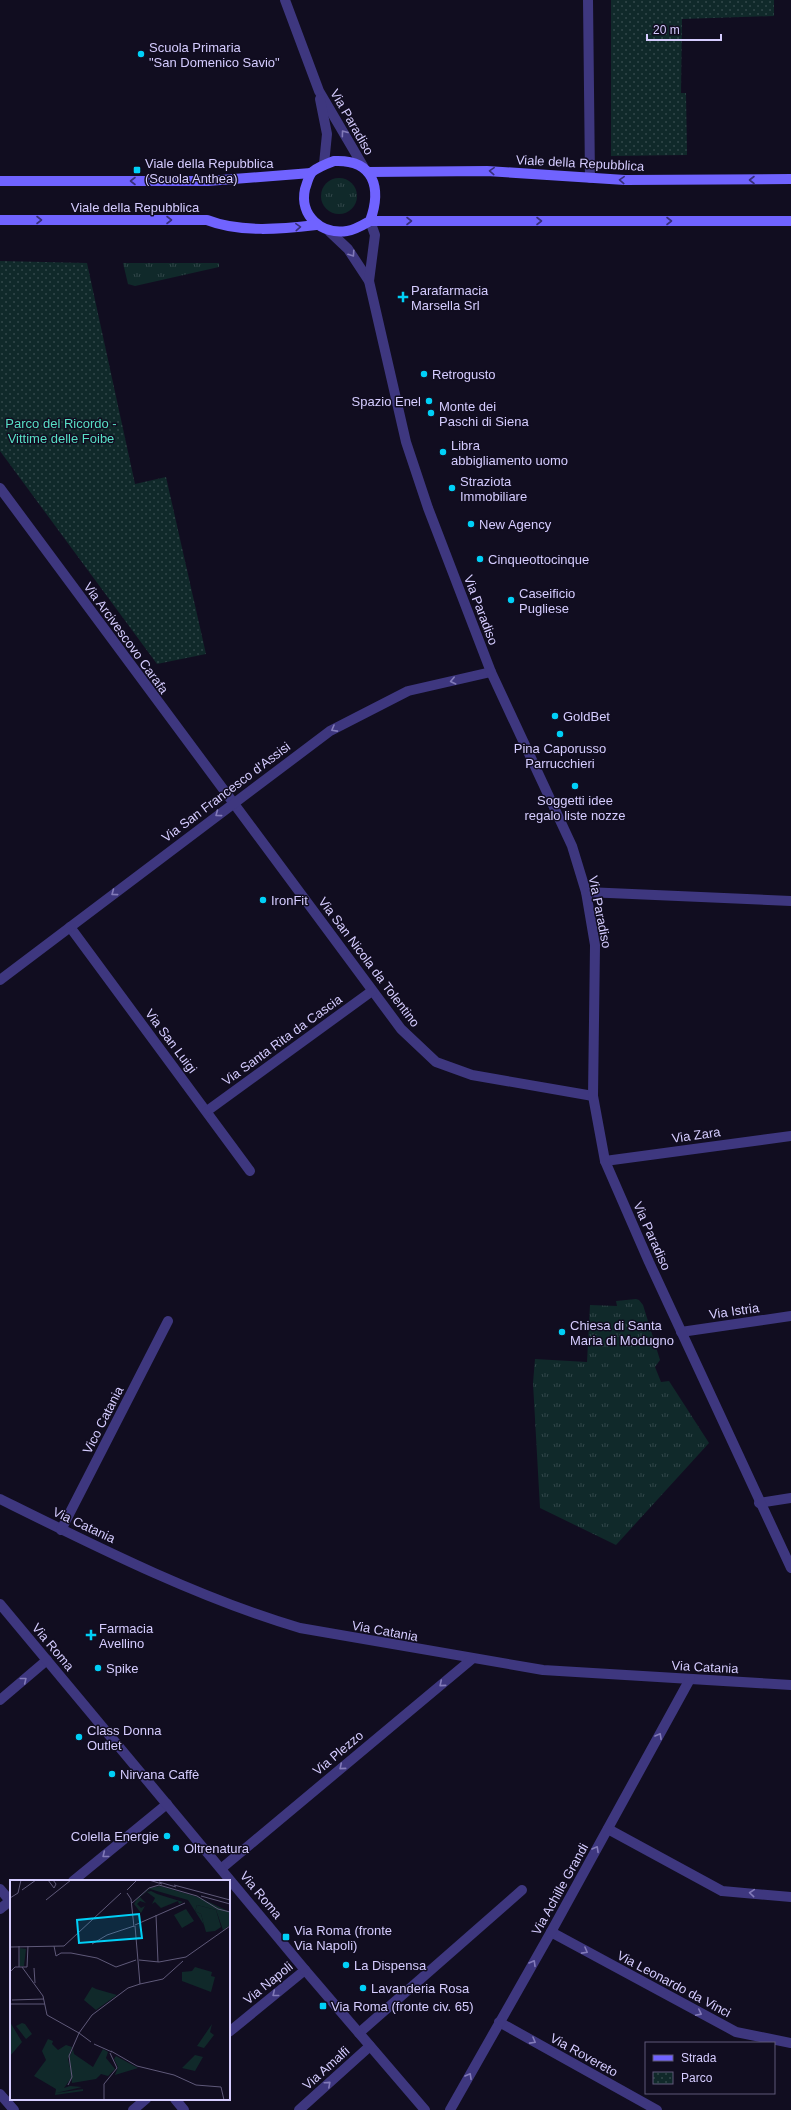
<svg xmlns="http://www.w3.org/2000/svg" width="791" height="2110" font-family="Arial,sans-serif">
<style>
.grass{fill:url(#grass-tufts)}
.park{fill:url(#park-dots)}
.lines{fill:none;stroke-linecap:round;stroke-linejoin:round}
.minor{stroke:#3e377f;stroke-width:10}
.tertiary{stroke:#3e377f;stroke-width:10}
.secondary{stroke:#7063ff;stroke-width:10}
.oneway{stroke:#827ab9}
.oneway2{stroke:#372f79}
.poi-dot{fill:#00d0f7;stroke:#110d20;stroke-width:1.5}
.labels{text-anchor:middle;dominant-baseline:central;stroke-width:3;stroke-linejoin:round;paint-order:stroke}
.poi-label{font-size:13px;fill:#d5ccff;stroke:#110d20;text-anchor:start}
.street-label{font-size:13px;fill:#d5ccff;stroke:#110d20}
.park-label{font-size:13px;fill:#58dfc5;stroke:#110d20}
.inset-road{fill:none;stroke:#5f5979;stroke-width:1}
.view{fill:#00d0f7;fill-opacity:0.15;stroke:#00d0f7;stroke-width:2}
.inset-edge{fill:none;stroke:#d5ccff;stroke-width:2}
</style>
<defs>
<pattern id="grass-tufts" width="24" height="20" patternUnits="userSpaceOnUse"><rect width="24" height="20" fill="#10292a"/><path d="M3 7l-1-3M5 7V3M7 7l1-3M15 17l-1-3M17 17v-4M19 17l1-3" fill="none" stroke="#32474a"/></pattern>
<pattern id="park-dots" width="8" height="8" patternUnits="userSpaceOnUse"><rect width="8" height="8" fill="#10292a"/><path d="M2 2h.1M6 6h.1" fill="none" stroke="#32474a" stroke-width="1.8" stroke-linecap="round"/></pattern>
</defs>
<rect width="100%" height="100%" fill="#110d20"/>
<g class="grass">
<circle cx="339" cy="196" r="18"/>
<polygon points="123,263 219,263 219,267 135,286 128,284"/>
<polygon points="636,1299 639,1300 643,1305 660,1360 655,1367 661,1382 669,1381 709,1443 616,1545 540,1508 533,1383 535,1359 587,1362 590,1305 617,1306 616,1301"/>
</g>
<g class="park">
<polygon points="611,0 774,0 774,16 682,19 681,93 686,93 687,155 611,156"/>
<polygon points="0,261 87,263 135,484 166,477 206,654 157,664 0,451"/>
</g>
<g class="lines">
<g class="minor">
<polyline points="588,0 590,178"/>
<polyline points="0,488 401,1029 436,1062 472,1075 593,1096"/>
<polyline points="586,892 791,901"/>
<polyline points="70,927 250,1171"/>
<polyline points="0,980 330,731 408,691 491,672"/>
<polyline points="207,1111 372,991"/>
<polyline points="605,1161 791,1136"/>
<polyline points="681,1332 791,1316"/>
<path d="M0,1499C95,1546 198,1598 300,1628L543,1670L791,1685"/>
<polyline points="759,1503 791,1498"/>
<polyline points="61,1530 168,1321"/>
<polyline points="0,1700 47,1660"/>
<polyline points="608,1829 722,1891 791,1897"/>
<polyline points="222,1868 472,1659"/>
<polyline points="73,1881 167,1804"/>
<polyline points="0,1889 11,1902"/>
<polyline points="0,1909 10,1901"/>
<polyline points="551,1932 736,2032 791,2043"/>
<polyline points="499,2022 657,2110"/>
<polyline points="229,2032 305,1970"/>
<polyline points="359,2033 522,1890"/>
<polyline points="0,2094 14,2110"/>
<polyline points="175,2099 184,2110"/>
<polyline points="133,2110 146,2099"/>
<polyline points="299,2110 370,2046"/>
<polyline points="450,2110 551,1932 690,1679"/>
</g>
<g class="tertiary">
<polyline points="285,0 319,91 363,166"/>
<polyline points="320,99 327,134 324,164"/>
<polyline points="329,231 348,249 369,281 406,442 428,508 491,672 572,846 586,892 595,945 593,1096 605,1161 649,1262 791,1568"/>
<polyline points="369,281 375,235 370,221"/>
<polyline points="0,1604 305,1970 425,2110"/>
</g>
<g class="secondary">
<path d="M334,161C374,159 382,188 370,221C363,225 355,230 347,231C322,235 299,216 305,189C307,184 308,177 312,172C318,167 326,164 334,161Z"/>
<polyline points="368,172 487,171 625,180 791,179"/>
<polyline points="0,181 208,181 311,173"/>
<path d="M0,220H207C240,233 282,229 316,225"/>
<polyline points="370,221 791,221"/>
</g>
</g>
<defs><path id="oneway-chevron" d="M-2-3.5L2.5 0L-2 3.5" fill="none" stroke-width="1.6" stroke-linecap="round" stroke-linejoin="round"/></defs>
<g class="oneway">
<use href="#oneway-chevron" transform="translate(344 133) rotate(-126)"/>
<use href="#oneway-chevron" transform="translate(352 254) rotate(56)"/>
<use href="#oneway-chevron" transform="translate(453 681) rotate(167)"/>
<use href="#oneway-chevron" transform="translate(334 729) rotate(151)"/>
<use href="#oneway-chevron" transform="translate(218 814) rotate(143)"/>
<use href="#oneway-chevron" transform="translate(114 893) rotate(143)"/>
<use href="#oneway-chevron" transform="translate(24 1680) rotate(-39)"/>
<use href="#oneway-chevron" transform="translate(442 1684) rotate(140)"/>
<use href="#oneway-chevron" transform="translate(659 1736) rotate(-61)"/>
<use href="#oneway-chevron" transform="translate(342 1767) rotate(140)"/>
<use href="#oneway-chevron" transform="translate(596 1849) rotate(-61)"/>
<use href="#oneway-chevron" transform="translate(105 1855) rotate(141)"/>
<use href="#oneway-chevron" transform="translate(752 1893) rotate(-175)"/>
<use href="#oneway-chevron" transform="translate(585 1951) rotate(29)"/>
<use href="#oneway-chevron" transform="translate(533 1963) rotate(-60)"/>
<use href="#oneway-chevron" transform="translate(275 1994) rotate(141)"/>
<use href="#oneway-chevron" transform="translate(699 2013) rotate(27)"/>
<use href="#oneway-chevron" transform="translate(533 2041) rotate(29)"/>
<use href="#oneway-chevron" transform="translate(469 2076) rotate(-61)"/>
<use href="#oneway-chevron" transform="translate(328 2084) rotate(-42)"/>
</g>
<g class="oneway2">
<use href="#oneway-chevron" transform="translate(492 171) rotate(-177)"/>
<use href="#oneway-chevron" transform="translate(622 180) rotate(-177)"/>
<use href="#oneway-chevron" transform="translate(752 180) rotate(180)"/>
<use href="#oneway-chevron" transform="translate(133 181) rotate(180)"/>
<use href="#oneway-chevron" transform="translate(39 220)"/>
<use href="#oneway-chevron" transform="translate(169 220)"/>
<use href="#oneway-chevron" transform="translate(409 221)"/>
<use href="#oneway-chevron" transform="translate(539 221)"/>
<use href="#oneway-chevron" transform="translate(669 221)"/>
<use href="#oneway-chevron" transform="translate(298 227) rotate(-3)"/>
</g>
<g class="poi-dot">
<circle cx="141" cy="54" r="4"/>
<rect x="133" y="166" width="8" height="8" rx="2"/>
<path d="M401 291h4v4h4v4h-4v4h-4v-4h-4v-4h4z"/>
<circle cx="424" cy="374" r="4"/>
<circle cx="429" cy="401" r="4"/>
<circle cx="431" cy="413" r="4"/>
<circle cx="443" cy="452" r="4"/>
<circle cx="452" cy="488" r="4"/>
<circle cx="471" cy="524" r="4"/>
<circle cx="480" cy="559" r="4"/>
<circle cx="511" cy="600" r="4"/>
<circle cx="555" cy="716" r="4"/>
<circle cx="560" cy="734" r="4"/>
<circle cx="575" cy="786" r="4"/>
<circle cx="263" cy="900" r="4"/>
<circle cx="562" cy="1332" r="4"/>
<path d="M89 1629h4v4h4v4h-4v4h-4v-4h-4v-4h4z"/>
<circle cx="98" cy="1668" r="4"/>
<circle cx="79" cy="1737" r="4"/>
<circle cx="112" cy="1774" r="4"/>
<circle cx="167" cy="1836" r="4"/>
<circle cx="176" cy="1848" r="4"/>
<rect x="282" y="1933" width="8" height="8" rx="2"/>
<circle cx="346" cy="1965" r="4"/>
<circle cx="363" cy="1988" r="4"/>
<rect x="319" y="2002" width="8" height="8" rx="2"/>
</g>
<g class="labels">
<g class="poi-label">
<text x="149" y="47">Scuola Primaria<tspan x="149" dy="15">"San Domenico Savio"</tspan></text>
<text x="145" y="163">Viale della Repubblica<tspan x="145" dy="15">(Scuola Anthea)</tspan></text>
<text x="411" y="290">Parafarmacia<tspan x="411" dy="15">Marsella Srl</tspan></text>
<text x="432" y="374">Retrogusto</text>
<text x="421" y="401" text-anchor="end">Spazio Enel</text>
<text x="439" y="406">Monte dei<tspan x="439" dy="15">Paschi di Siena</tspan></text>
<text x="451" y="445">Libra<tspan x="451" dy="15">abbigliamento uomo</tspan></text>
<text x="460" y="481">Straziota<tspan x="460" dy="15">Immobiliare</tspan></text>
<text x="479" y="524">New Agency</text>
<text x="488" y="559">Cinqueottocinque</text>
<text x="519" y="593">Caseificio<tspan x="519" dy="15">Pugliese</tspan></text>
<text x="563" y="716">GoldBet</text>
<text x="560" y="748" text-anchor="middle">Pina Caporusso<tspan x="560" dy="15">Parrucchieri</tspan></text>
<text x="575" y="800" text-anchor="middle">Soggetti idee<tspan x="575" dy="15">regalo liste nozze</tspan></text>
<text x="271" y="900">IronFit</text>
<text x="570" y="1325">Chiesa di Santa<tspan x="570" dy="15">Maria di Modugno</tspan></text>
<text x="99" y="1628">Farmacia<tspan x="99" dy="15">Avellino</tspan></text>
<text x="106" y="1668">Spike</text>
<text x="87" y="1730">Class Donna<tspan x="87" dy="15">Outlet</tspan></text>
<text x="120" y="1774">Nirvana Caffè</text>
<text x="159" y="1836" text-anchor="end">Colella Energie</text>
<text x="184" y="1848">Oltrenatura</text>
<text x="294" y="1930">Via Roma (fronte<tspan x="294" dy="15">Via Napoli)</tspan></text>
<text x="354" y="1965">La Dispensa</text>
<text x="371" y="1988">Lavanderia Rosa</text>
<text x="331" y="2006">Via Roma (fronte civ. 65)</text>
</g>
<g class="street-label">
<text transform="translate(352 122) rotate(60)">Via Paradiso</text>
<text transform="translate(580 163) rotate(3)">Viale della Repubblica</text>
<text x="135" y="207">Viale della Repubblica</text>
<text transform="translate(481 610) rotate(69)">Via Paradiso</text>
<text transform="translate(126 638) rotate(54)">Via Arcivescovo Carafa</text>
<text transform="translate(226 792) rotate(-37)">Via San Francesco d'Assisi</text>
<text transform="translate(600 912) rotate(79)">Via Paradiso</text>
<text transform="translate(369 962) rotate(53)">Via San Nicola da Tolentino</text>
<text transform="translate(282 1040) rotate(-36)">Via Santa Rita da Cascia</text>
<text transform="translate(171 1041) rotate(53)">Via San Luigi</text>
<text transform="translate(696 1135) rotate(-8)">Via Zara</text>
<text transform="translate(652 1236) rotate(66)">Via Paradiso</text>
<text transform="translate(734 1311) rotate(-8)">Via Istria</text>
<text transform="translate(103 1420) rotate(-63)">Vico Catania</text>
<text transform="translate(84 1525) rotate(25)">Via Catania</text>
<text transform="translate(385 1631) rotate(10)">Via Catania</text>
<text transform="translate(53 1647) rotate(50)">Via Roma</text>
<text transform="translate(705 1667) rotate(3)">Via Catania</text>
<text transform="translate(338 1753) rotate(-40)">Via Plezzo</text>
<text transform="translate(560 1889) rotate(-61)">Via Achille Grandi</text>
<text transform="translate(261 1895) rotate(50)">Via Roma</text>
<text transform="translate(268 1983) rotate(-39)">Via Napoli</text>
<text transform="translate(674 1984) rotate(28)">Via Leonardo da Vinci</text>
<text transform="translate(584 2055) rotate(29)">Via Rovereto</text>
<text transform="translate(326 2068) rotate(-42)">Via Amalfi</text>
</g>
<g class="park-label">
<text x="61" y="423">Parco del Ricordo -<tspan x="61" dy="15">Vittime delle Foibe</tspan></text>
</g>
</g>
<g transform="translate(10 1880)">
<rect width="220" height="220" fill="#110d20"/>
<path d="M150,6L188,17L220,32V45L213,50L206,30L187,25L185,31L191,34L194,45L178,20L140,9L130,17L136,23L130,21L127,24L131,28L135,26L131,33L124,24L127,19L140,8ZM141,11L147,14L173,22L169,24L168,21L151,28L145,22L142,24L145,18L137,12ZM185,87L202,92L201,96L205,97L201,112L172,101V92L182,91ZM0,142L12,162L0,176ZM12,143L15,144L22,154L16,159L6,146ZM38,159L43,161L42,164L48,170L56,165L62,167L58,179L62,197L54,208L60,206L72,207L46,213L73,209V211L45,215L46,209L24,196L36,180L32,171ZM63,169L64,174L83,187L93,169L98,172L96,178L105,189L98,196L91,194L86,199L62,203L59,178ZM185,175L193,177L185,191L172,188ZM106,176L128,188L105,195L108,187L104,179Z" fill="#10292a"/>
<path d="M202,144L200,152L204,155L194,168L187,166Z" fill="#10292a"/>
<path d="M10,68L16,69L14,86H9ZM82,107L86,109L107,115L86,130L74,120Z" fill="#10292a"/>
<path d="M187,25L206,30L211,47L205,51L196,52L191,34L185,31ZM176,29L184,41L172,48L164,35Z" fill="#10292a"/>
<path class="inset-road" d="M38,0L44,8L46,4L43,0M139,0L152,4M149,2L166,7M164,5L220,20M12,10L26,0M117,10L127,0M117,13L121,19L124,47M191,16L220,24M0,18L8,13L11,0M36,20L61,0M122,23L139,8L149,5L187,16L208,29L220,32M146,35L148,82M125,45L175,23M82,64L97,55L124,46M44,66L46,76L51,73H61L87,78L106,87L126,80M0,67L54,66L111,13M129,80L149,82L176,77L220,46M9,87V66M12,87L33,116L37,135L69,153L59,176L62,197L58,205M24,88L25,103M0,92L5,87H17L18,66M130,104L153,99L173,81M2,120L34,119M0,124H35M81,162L69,153L82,135L118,108L130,104L125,46M84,164L102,172M101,171L127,186L164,195L186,205L211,207L214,220M94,220V204L107,188L100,173"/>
<path class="view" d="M129,34L132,58L69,63L67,40Z"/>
<rect width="220" height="220" class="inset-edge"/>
</g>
<rect x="645" y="2042" width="130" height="52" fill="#110d20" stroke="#5f5979"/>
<rect x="653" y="2055" width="20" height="6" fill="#7063ff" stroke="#5f5979"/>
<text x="681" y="2062" font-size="12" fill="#d5ccff">Strada</text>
<rect x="653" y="2072" width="20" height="12" fill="url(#park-dots)" stroke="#5f5979"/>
<text x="681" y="2082" font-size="12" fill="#d5ccff">Parco</text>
<path d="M647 34v6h74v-6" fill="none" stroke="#d5ccff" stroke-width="2"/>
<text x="653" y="34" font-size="12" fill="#d5ccff" stroke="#110d20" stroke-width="3" paint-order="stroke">20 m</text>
</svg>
